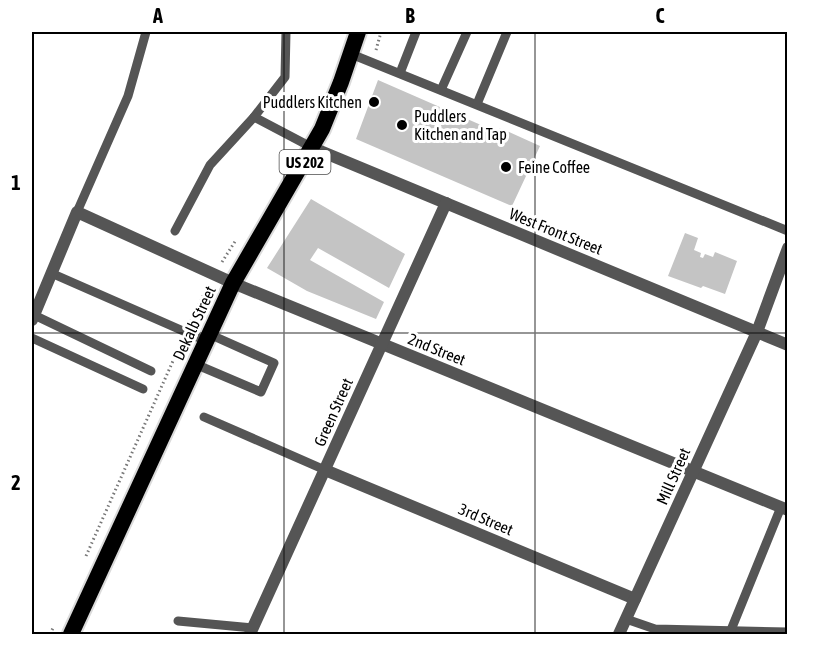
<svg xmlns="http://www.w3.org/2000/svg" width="819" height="666" font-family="'Asap Condensed',sans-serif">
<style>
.building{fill:#c4c4c4}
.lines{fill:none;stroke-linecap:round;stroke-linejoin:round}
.trunk-casing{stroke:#dbdbdb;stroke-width:20}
.path{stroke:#777;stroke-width:3;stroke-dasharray:1.5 3;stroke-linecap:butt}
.service{stroke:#555;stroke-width:9}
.minor{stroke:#555;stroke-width:12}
.trunk{stroke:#000;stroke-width:16}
.grid{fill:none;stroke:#000;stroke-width:1.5;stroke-opacity:0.55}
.poi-dot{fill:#000;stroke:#fff;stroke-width:2}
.labels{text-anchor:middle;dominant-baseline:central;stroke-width:6;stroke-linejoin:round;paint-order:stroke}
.shield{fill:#fff;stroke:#4c4c4c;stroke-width:1.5}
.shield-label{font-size:15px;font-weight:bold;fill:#000}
.poi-label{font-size:16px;fill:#000;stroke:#fff;text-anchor:start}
.street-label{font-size:16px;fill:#000;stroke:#fff}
.neatline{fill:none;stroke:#000;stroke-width:2}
.grid-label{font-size:20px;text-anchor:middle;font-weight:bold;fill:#000}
</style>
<rect width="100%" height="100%" fill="#fff"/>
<g class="building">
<polygon points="378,80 497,132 500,128 540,146 512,206 356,139"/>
<polygon points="311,199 405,254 389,288 318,248 310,260 384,302 376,319 307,291 267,268"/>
<polygon points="685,233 698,238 694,250 701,253 700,257 703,258 705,254 713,257 715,252 737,261 725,294 703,286 701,288 668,276"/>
</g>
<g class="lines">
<defs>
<polyline id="trunk" points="71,634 233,283 322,129 341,82 358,32"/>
</defs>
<use href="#trunk" class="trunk-casing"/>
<g class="path">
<polyline points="376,50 381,32"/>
<polyline points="222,262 236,240"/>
<polyline points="191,321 208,286"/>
<polyline points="86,556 181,343"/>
<polyline points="50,634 53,628"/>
</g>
<g class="service">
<polyline points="286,32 285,77 254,117 313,148"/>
<polyline points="351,54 788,231"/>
<polyline points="400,73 416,32"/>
<polyline points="441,90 467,32"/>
<polyline points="477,104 507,32"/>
<polyline points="77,212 128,96 146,32"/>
<polyline points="175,231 210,165 254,117"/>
<polyline points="51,273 206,341"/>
<polyline points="34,315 151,371"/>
<polyline points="32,338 143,389"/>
<polyline points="195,364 261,392 274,363 209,334"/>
<polyline points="204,417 325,470"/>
<polyline points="626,619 655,629 788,632"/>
<polyline points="178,621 253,628"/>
<polyline points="731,630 781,507"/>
</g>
<g class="minor">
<polyline points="313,148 788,345"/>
<polyline points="32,320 77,212 233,283 788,510"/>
<polyline points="325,470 635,599"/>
<polyline points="250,634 446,203"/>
<polyline points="619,634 757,332 788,248"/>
</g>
<use href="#trunk" class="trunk"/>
</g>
<path class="grid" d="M284,32V634M535,32V634M32,333H788"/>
<g class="poi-dot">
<circle cx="374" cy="102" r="6"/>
<circle cx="402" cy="125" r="6"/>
<circle cx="506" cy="167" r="6"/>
</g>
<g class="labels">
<rect class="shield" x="279.5" y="150" width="51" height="24" rx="4.5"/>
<g class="shield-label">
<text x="305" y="162">US 202</text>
</g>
<g class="poi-label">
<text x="362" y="102" text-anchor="end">Puddlers Kitchen</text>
<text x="414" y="116">Puddlers<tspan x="414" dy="18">Kitchen and Tap</tspan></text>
<text x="518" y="167">Feine Coffee</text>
</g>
<g class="street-label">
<text transform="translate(556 231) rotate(22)">West Front Street</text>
<text transform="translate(194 323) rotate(-65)">Dekalb Street</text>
<text transform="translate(437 349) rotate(22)">2nd Street</text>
<text transform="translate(333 412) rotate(-66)">Green Street</text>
<text transform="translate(673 476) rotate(-66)">Mill Street</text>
<text transform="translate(486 519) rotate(23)">3rd Street</text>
</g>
</g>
<rect width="819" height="666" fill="none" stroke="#ffffff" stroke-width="66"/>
<rect x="33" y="33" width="753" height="600" class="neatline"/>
<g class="grid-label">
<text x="158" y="23">A</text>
<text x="410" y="23">B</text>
<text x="660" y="23">C</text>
<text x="16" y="190">1</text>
<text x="16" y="490">2</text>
</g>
</svg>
